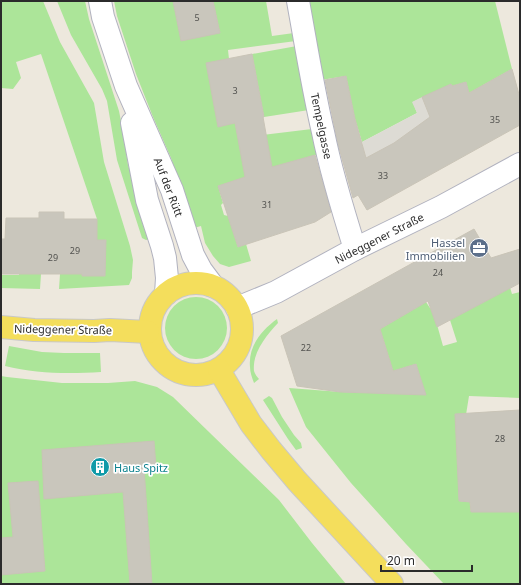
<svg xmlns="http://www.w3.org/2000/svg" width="521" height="585" font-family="'Noto Sans',sans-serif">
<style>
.green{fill:#ace599}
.plaza{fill:#dddbd4}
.building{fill:#c9c6bc;stroke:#c9c4b7}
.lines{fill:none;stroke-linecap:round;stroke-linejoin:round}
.minor-casing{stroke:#b1b2bf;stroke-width:24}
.tertiary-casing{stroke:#b1b2bf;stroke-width:24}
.primary-casing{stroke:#c8c8c8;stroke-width:24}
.minor{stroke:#fff;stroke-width:22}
.tertiary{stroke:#fff;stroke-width:22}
.primary{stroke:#f4de5c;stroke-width:22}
.labels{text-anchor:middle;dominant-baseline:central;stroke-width:3.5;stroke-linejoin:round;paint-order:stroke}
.number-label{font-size:9px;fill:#52524f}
.street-label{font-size:11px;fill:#2b2b2b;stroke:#fff}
.service-label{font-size:11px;fill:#4e5e75;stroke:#fff;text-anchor:end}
.culture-label{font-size:11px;fill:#0d838f;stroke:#fff;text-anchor:start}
</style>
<rect width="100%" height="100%" fill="#ede8dd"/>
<g class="green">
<polygon points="1,1 43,1 60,42 94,103 104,162 130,246 133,260 132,272 132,278 129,285 59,289 60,274 82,274 82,275 97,240 97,219 41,54 16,62 21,78 13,89 1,88"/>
<polygon points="57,1 85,1 89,19 119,111 123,131 128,165 149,230 150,239 146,240 142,238 117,160 107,101 102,89 71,35"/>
<polygon points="114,1 173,1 220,33 213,1 266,1 272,36 294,33 296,41 228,50 229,59 218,126 235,123 238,138 312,129 319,154 218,186 223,203 221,205 224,215 228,216 238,247 246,244 251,261 229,267 220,264 213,256 205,243 201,226 194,228 171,158 153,117 136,74 117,16"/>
<polygon points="307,1 495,1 512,69 469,93 466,82 452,86 451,84 413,102 417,113 362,142 355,119 346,76 321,80"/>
<polygon points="297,46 309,110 264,117 252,54"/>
<polygon points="502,261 512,294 520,292 520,398 469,396 465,421 456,421 459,501 470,502 471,512 520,512 520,584 444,584 406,544 351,483 306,427 289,388 341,392 413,394 424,390 416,364 393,371 380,329 426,302 434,314 443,346 457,342 450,320"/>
<polygon points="19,273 41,274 40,289 1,288 1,275 19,275"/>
<circle cx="196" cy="328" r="31"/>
<path d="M277,319L278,323C267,335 252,352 254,371C255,374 257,377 259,379L254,383C252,378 250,372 250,367C248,346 262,330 277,319Z"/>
<path d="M9,346L42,352L64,353H100L101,372C70,374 36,374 5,366Z"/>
<polygon points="1,376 7,377 62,383 108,383 135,381 157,387 173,397 279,500 312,543 346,584 1,584"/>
<polygon points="269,396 272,398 282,417 294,435 301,443 302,448 296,450 288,439 263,400"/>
</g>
<polygon class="plaza" points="422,97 433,122 367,161 344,164 342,158 363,146 362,142 417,113 412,102"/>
<g class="building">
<polygon points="173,1 213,1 220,33 181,41"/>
<polygon points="252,54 264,117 263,117 272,167 315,155 331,212 315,222 238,247 218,186 245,177 235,123 218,127 206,63"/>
<polygon points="512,69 520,98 520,125 367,210 358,195 353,198 338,144 325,80 346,76 355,119 366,158 394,143 430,117 422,97 451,84 452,86 466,82 469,93"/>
<polygon points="39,212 64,212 64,219 97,219 97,240 106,240 105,276 82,276 82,274 1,274 1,239 5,239 6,218 39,218"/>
<polygon points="474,229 491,258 520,249 520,283 437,327 428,301 380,329 393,371 416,364 426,395 340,392 297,386 281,336"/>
<polygon points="520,410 520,512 471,512 470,502 459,501 455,414"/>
<polygon points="154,441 156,467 144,468 152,584 130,584 123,492 44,499 42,450"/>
<polygon points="38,481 45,571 1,575 1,538 13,537 8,483"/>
</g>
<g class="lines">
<defs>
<g id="minor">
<polyline points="100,1 103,17 126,86 172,190 193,255 201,270 213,286"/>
<path d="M298,1C306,45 313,89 323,132C331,172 343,211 355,249"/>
<polyline points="132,123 147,200 162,246 165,258 167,278 166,294"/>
</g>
<polyline id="tertiary" points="237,308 276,292 355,249 441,207 520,164"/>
<g id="primary">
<circle cx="196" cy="329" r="46"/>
<polyline points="1,327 34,330 94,331 110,330 148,332"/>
<polyline points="219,370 251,424 271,450 297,481 392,584"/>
</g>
</defs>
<use href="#minor" class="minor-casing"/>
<use href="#tertiary" class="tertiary-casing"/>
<use href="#primary" class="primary-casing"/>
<use href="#minor" class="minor"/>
<use href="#tertiary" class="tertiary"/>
<use href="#primary" class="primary"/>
</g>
<defs>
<symbol id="office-disc" viewBox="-11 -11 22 22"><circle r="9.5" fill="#5c6f8a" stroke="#fff"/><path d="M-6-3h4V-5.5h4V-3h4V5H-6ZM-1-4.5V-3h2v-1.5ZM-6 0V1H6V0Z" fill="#fff"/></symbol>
<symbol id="building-disc" viewBox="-11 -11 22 22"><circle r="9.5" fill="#0f9aa8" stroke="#fff"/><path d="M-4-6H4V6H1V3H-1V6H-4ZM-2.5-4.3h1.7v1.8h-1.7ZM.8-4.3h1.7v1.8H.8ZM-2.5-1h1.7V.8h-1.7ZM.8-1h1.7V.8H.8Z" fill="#fff"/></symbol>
</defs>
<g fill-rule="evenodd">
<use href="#office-disc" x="468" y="237" width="22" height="22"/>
<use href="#building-disc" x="89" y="456" width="22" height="22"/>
</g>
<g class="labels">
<g class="number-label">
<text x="197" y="17">5</text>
<text x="235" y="90">3</text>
<text x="495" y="119">35</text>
<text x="383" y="175">33</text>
<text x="267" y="204">31</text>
<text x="75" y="250">29</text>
<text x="53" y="257">29</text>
<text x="438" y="272">24</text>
<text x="306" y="347">22</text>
<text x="500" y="438">28</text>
</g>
<g class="street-label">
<text transform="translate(322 126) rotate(78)">Tempelgasse</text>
<text transform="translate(169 187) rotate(69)">Auf der Rütt</text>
<text transform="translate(379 238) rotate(-27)">Nideggener Straße</text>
<text transform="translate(63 329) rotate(1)">Nideggener Straße</text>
</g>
<g class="service-label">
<text x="465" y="242">Hassel<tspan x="465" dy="13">Immobilien</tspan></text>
</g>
<g class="culture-label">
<text x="114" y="467">Haus Spitz</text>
</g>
</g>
<rect width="521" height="585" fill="none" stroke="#2b2b2b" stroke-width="4"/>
<path d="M381 565v6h91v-6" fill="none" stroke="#2b2b2b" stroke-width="2"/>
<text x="387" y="565" font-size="12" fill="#2b2b2b" stroke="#ffffff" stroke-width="3" paint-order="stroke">20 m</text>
</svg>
